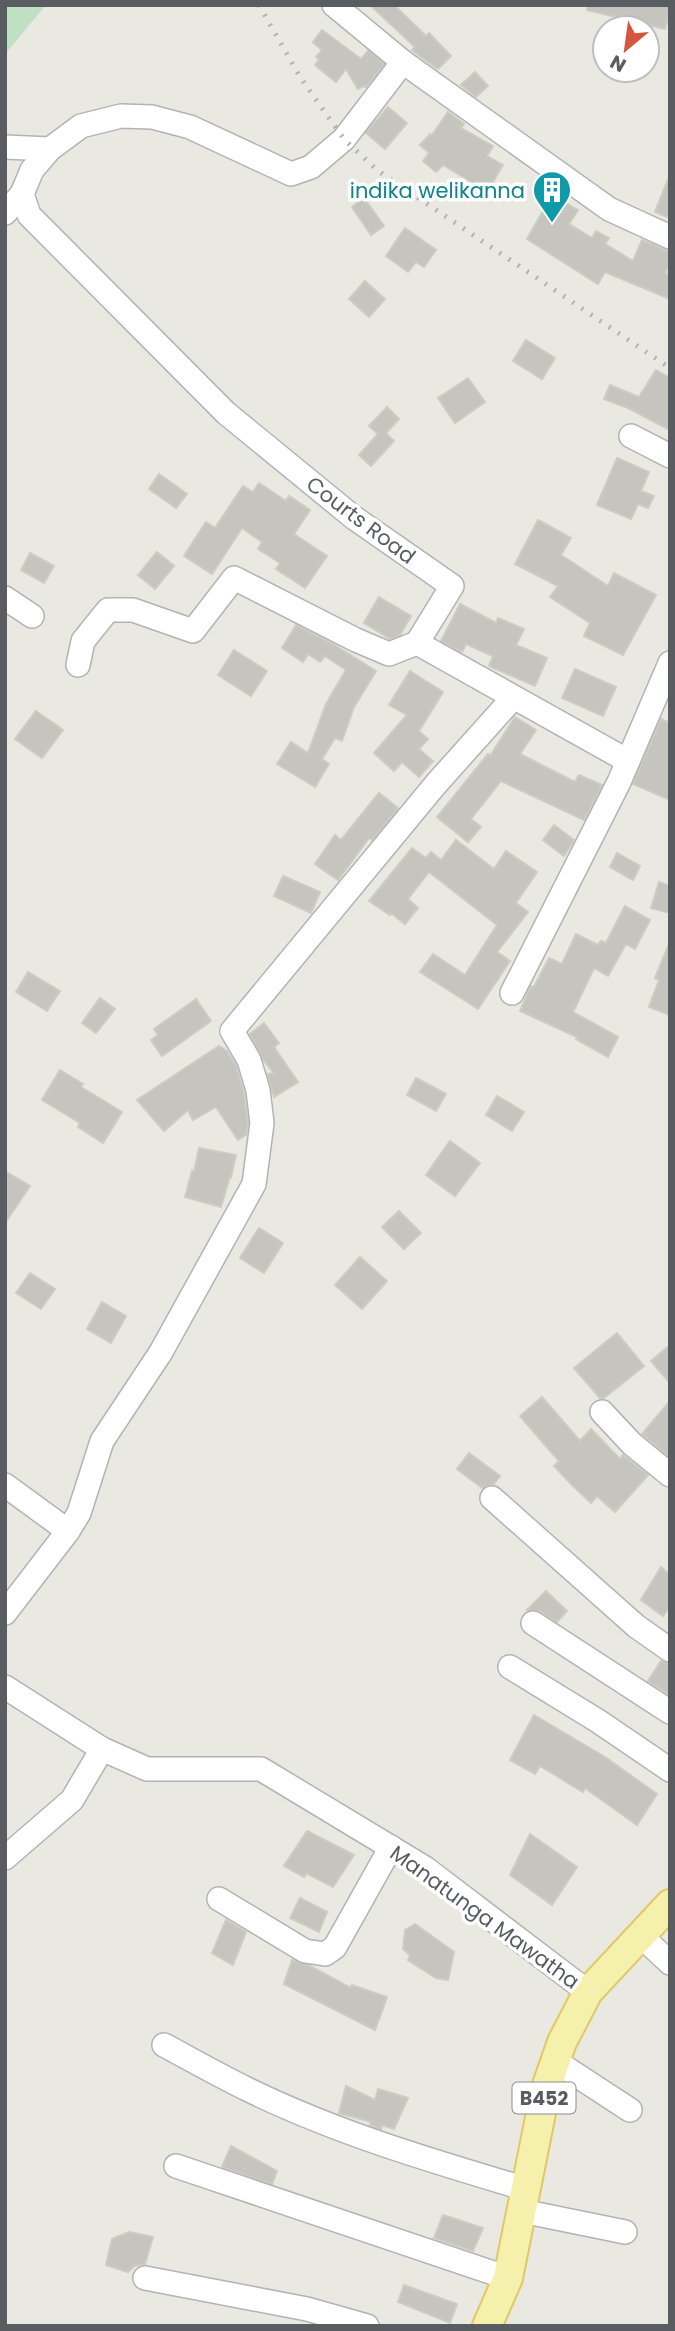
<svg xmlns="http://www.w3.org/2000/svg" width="675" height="2331" font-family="Poppins,sans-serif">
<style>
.green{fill:#bfe0c2}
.building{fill:#c6c4be;stroke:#cecbc0;stroke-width:2}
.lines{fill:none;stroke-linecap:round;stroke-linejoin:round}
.minor-casing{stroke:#b1b3b7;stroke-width:26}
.major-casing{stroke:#e0c964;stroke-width:32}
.minor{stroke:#fff;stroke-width:23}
.major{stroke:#f5f0ab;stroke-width:28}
.rail{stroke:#b1b2b2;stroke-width:5;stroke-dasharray:2 9;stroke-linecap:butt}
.labels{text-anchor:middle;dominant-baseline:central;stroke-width:7;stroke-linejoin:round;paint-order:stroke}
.shield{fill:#fff;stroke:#8b8d90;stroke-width:2}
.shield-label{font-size:19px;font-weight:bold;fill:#595c60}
.culture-label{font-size:21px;fill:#0d838f;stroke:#fff;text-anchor:end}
.street-label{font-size:21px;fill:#595c60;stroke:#fff}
</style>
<rect width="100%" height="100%" fill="#eae9e1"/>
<polygon class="green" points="5,5 46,5 5,54"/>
<g class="building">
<polygon points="370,5 394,5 426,36 429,33 451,56 438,69 417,54 412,50 415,47"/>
<polygon points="588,5 670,5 670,11 665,29 587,10"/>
<polygon points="322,30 361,59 368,51 384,64 366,87 364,86 358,89 346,69 336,82 315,65 319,59 316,57 322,50 313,42"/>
<polygon points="475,72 488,86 476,97 461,85"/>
<polygon points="388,107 407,123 385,149 366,133"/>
<polygon points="448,112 464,124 461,128 493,146 487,156 503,165 482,200 468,192 473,183 443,165 436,172 423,161 429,153 420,145 430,134 432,135"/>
<polygon points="669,177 670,177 670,218 655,212"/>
<polygon points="552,195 578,210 569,224 592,238 596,231 609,238 605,244 633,261 642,240 670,252 670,263 665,273 670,275 670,299 605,272 598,284 527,239"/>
<polygon points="364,198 384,226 371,235 352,207"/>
<polygon points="405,228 436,250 424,267 416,262 408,272 386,256"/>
<polygon points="365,281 385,299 369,317 349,299"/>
<polygon points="526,340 555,358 542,379 513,361"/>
<polygon points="656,370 670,378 670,430 628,408 604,399 610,385 639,397"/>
<polygon points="468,378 485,402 455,423 438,398"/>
<polygon points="387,407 399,419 386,433 394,441 371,466 359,455 378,434 369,426"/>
<polygon points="617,458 649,472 641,491 654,496 648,508 638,504 631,519 597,505"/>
<polygon points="159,474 187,494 176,508 149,489"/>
<polygon points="259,483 286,501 289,496 310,510 294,534 327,556 305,588 276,569 280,563 258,549 262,542 242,528 212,574 184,556 206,522 215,528 243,486 253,492"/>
<polygon points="538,520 571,538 561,555 608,586 614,573 656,595 623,655 584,636 590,623 550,597 558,586 515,564"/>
<polygon points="157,552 174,566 155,589 138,575"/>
<polygon points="30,553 54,566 44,583 21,570"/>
<polygon points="379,597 411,616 400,635 390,639 364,623"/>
<polygon points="460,604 496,623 498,618 524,629 516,645 547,658 535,686 489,666 493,656 466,644 462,652 441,641"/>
<polygon points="296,625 333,644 376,671 354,707 342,741 335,738 322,759 329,764 315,787 277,764 291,742 308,753 326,704 346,670 325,656 320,662 308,654 303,662 282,648"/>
<polygon points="234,650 267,671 251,696 218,675"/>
<polygon points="575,669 616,687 603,716 562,698"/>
<polygon points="410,671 443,692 419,731 428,739 419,749 433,761 419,777 402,762 394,771 374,753 407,715 389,705"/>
<polygon points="36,711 63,730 42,758 15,739"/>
<polygon points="515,717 536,730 520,754 575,782 579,775 602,785 584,820 501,781 471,819 481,827 468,842 437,817 488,754 490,756"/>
<polygon points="661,719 670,723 670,800 633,784"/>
<polygon points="379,793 398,808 372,840 369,838 338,880 315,864 335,835 341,840"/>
<polygon points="554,825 574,840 564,856 543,840"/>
<polygon points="456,840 494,869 506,851 537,872 516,903 528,912 497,952 510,961 478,1009 420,972 433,954 465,975 497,925 429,872 408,899 418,908 405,924 391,913 390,915 369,901 412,848 426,858 431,852 441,860"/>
<polygon points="617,853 640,866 633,880 610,867"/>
<polygon points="283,876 320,892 311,913 274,896"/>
<polygon points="659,882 670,886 670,913 651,908"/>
<polygon points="625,906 650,920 635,949 626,944 608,976 594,968 573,1012 618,1037 608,1057 576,1039 577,1037 520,1011 531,986 534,987 549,958 562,964 576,934 598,945 601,941 606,943"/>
<polygon points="669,944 670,944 670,1015 649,1007 659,980 655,978"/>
<polygon points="28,972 60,991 47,1011 16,992"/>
<polygon points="100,998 115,1009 96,1033 82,1023"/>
<polygon points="196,999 211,1021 162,1056 151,1040 158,1035 154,1029"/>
<polygon points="264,1023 279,1043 274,1047 298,1082 274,1097 268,1074 274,1073 264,1061 250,1034"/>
<polygon points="219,1046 227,1051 236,1066 244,1093 248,1123 246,1135 238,1140 216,1107 193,1120 188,1110 164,1131 137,1100"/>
<polygon points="60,1070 83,1084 81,1087 122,1112 103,1143 78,1127 80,1123 42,1100"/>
<polygon points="416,1078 446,1094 436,1111 407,1095"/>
<polygon points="497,1096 524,1112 512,1131 486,1115"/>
<polygon points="450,1141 480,1163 455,1196 426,1175"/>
<polygon points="199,1148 236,1155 231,1177 230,1176 221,1207 185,1197 192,1171 194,1172"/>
<polygon points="5,1171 30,1186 5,1223"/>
<polygon points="399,1211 421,1233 404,1249 382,1227"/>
<polygon points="259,1228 283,1243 264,1273 240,1258"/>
<polygon points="360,1257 387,1281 362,1309 335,1285"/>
<polygon points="30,1273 55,1289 41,1309 16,1293"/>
<polygon points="102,1302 126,1316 111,1343 87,1329"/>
<polygon points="617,1333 644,1366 604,1398 600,1398 574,1368"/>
<polygon points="670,1345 670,1383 651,1361"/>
<polygon points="542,1397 580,1441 591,1429 620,1459 623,1455 648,1475 615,1512 597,1496 591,1503 571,1484 554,1466 559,1461 520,1416"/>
<polygon points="670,1401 670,1457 642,1434"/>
<polygon points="469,1453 500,1476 494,1484 482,1488 457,1469"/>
<polygon points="661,1567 670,1575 670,1606 663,1616 641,1600"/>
<polygon points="546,1591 567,1611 557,1622 540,1611 527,1610"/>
<polygon points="661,1661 670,1664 670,1695 648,1681"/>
<polygon points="534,1715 605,1757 657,1794 637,1825 585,1788 583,1792 540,1766 535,1774 510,1760"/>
<polygon points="307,1831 354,1855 333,1887 306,1873 304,1877 284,1866"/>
<polygon points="530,1834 577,1867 552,1905 510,1875"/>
<polygon points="300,1898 327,1912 319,1932 290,1918"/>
<polygon points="226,1920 246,1932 233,1965 212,1953"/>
<polygon points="415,1924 454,1952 448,1980 436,1978 408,1960 410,1955 403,1949 405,1930"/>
<polygon points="292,1960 310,1966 351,1988 352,1985 387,1997 375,2030 284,1984"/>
<polygon points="346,2086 375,2100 378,2089 408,2098 394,2129 382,2125 381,2129 370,2125 371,2122 339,2113"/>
<polygon points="231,2146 277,2171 272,2184 222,2167"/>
<polygon points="443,2215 483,2228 473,2251 434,2238"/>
<polygon points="129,2232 153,2237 145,2264 134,2266 128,2272 106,2265 112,2239"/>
<polygon points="404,2285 457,2304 450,2323 398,2302"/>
</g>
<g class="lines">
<defs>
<g id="minor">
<polyline points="334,5 403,62 609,209 670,237"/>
<polyline points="403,62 344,139 311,167 291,174 190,127 152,117 121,116 81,126 50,149 32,170 22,194 29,215 226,413 353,517 452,586 417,643 628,761"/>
<polyline points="5,147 50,149"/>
<polyline points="5,213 22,194"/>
<polyline points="631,436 670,456"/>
<polyline points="5,598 32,616"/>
<polyline points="78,665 83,641 108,610 133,610 193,631 234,578 356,640 389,654 417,643"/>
<polyline points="512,993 619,782 670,663"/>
<polyline points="602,1412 632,1444 670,1475"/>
<polyline points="5,1485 68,1531"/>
<polyline points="492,1498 636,1626 670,1650"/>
<polyline points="5,1613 68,1531 79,1513 102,1441 161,1352 254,1184 262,1123 258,1090 249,1060 232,1031 436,784 513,698"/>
<polyline points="533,1623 670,1712"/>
<polyline points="510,1667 598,1721 670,1770"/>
<polyline points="5,1687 102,1749 147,1769 261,1769 425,1868 588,1992"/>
<polyline points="5,1858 72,1800 102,1749"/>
<polyline points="219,1899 305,1951 325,1954 335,1947 391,1847"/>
<polyline points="639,1934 670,1963"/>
<path d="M164,2045C192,2060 220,2076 249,2090C337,2133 432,2161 526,2189"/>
<polyline points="555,2061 630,2110"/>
<polyline points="176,2166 508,2278"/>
<polyline points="522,2211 625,2232"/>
<polyline points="145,2278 307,2309 367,2326"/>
</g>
<polyline id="major" points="487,2326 508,2278 546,2088 562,2042 588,1992 670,1904"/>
</defs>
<use href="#minor" class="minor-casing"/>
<use href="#major" class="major-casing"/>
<use href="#minor" class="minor"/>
<use href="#major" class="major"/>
<polyline class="rail" points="259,5 300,77 344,139 377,170 670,368"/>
</g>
<defs>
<symbol id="building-pin" viewBox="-11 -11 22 30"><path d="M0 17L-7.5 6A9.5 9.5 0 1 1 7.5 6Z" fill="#0f9aa8" stroke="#fff"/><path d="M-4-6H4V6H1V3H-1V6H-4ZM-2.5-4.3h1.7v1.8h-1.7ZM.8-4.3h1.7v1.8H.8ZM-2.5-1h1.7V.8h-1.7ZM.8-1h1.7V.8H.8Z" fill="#fff"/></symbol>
</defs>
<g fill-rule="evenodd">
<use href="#building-pin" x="530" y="168" width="44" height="60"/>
</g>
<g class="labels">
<rect class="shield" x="512.5" y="2082.5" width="63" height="31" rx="5"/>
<g class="shield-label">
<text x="544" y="2098">B452</text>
</g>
<g class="culture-label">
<text x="525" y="190">indika welikanna</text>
</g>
<g class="street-label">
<text transform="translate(361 520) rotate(37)">Courts Road</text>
<text transform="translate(485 1917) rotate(36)">Manatunga Mawatha</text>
</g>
</g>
<rect width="675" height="2331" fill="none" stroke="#595c60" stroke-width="14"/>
<g transform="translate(626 49) rotate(209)"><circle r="33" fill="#ffffff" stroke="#bdbebf" stroke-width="2"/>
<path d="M0-5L12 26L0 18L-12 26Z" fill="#d5563d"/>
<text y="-10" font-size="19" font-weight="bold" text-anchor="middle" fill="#595c60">N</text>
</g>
</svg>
